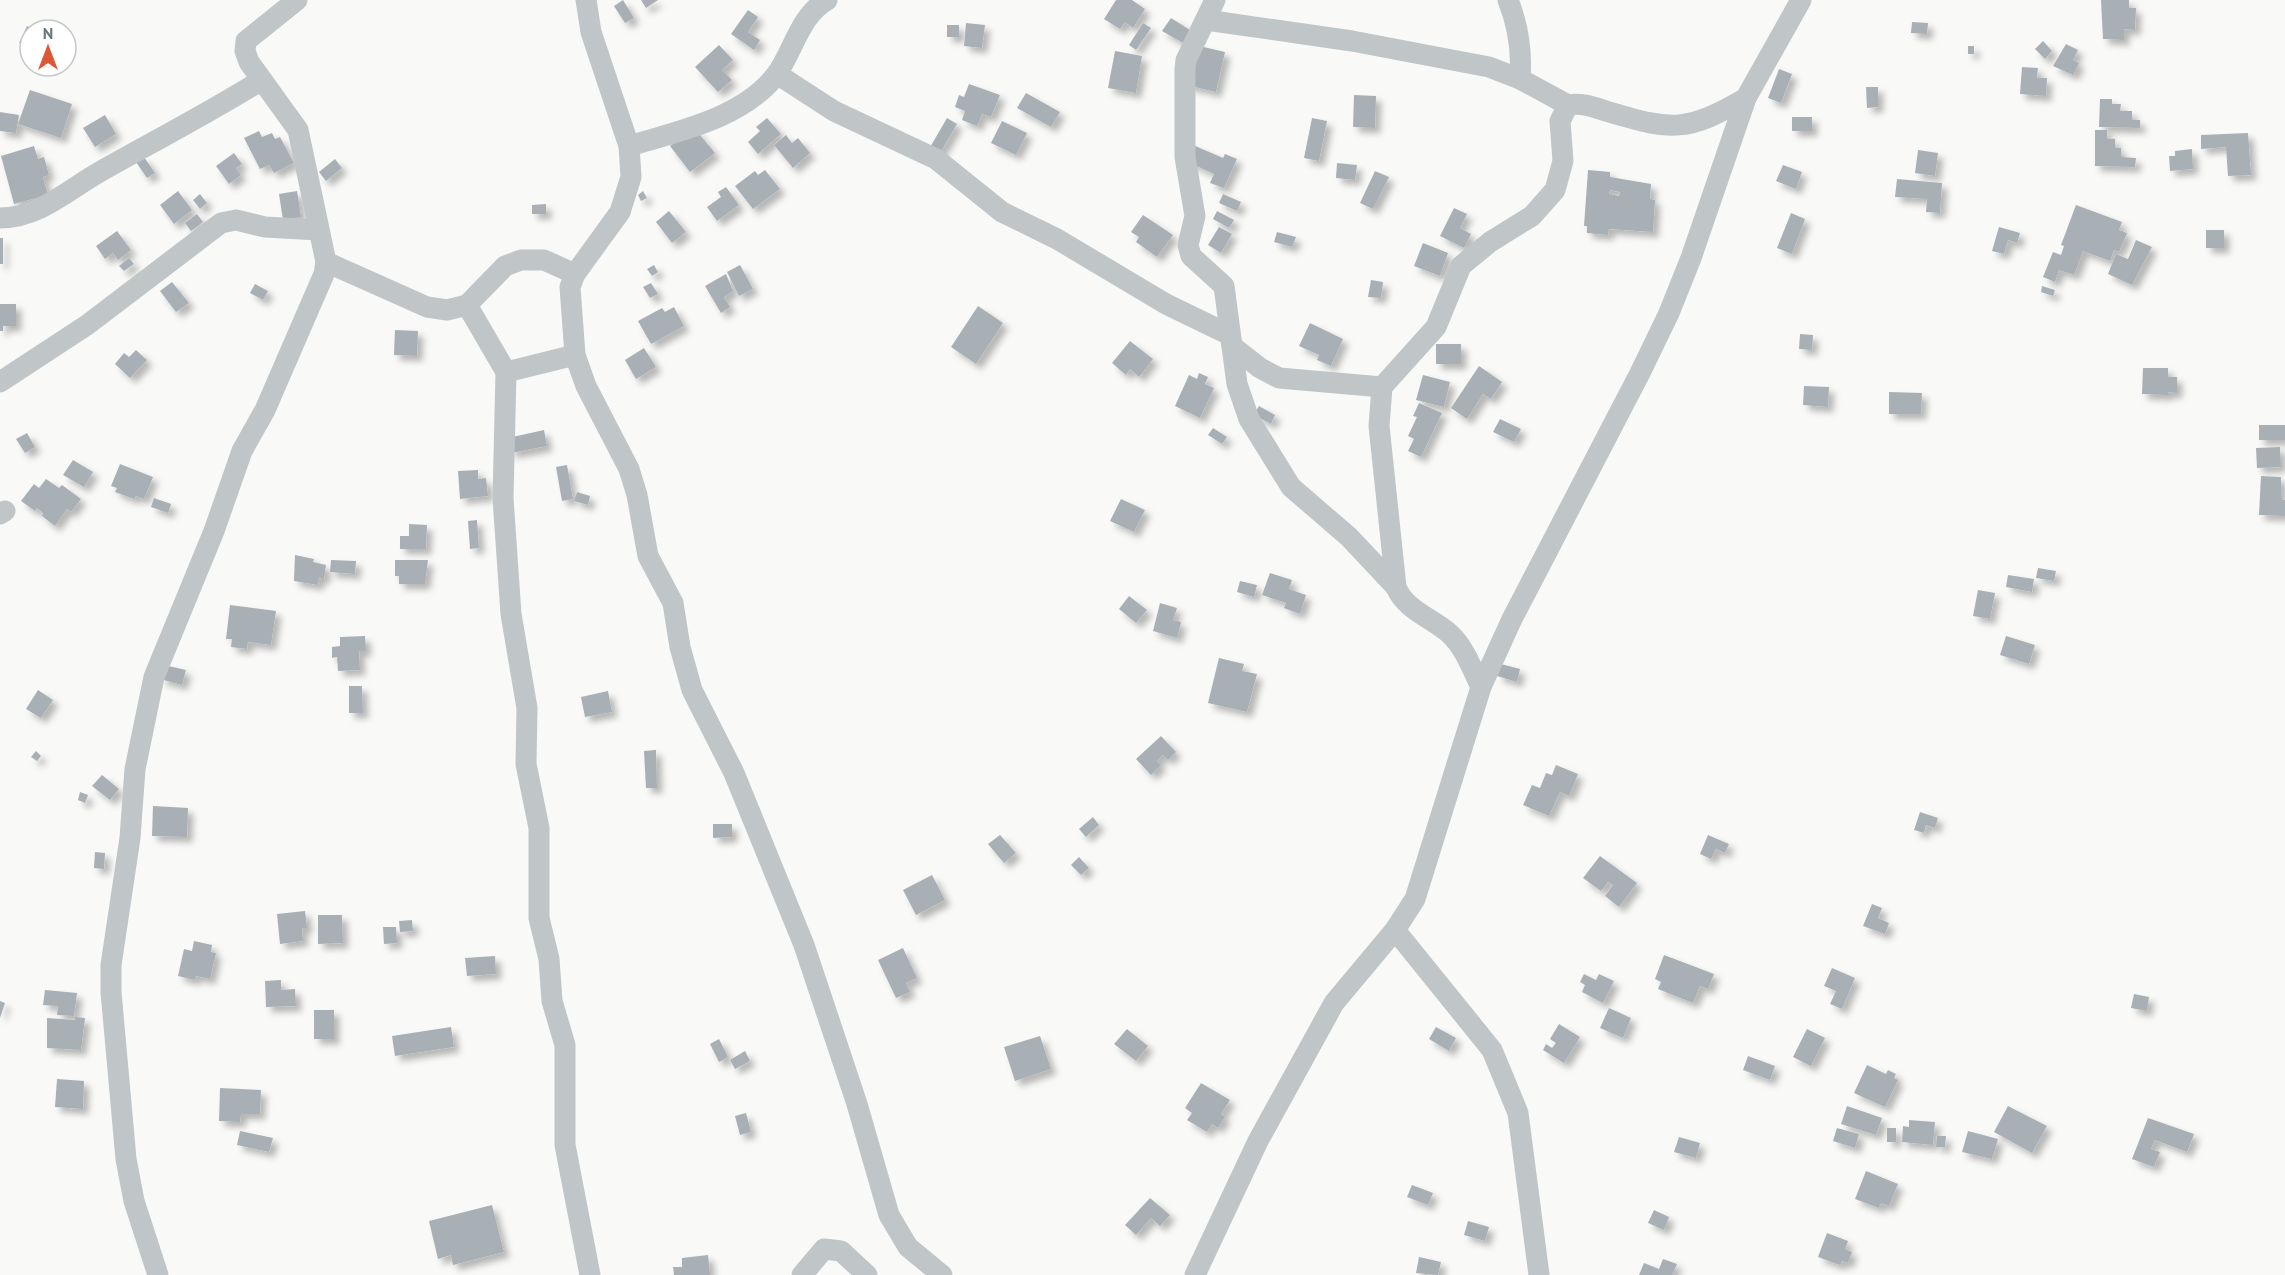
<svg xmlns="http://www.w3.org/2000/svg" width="2285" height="1275" font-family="'PT Sans',sans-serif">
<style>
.building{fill:#a8b0b6;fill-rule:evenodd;filter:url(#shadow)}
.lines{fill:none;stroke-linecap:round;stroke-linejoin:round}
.minor{stroke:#c0c5c8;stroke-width:21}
</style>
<defs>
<filter id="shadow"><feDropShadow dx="5.5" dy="5.5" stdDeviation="3" flood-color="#0004"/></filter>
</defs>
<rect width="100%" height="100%" fill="#f9f9f7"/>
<g class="building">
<polygon points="623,0 634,18 625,23 614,6"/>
<polygon points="641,0 658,0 646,8"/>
<polygon points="1116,0 1132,0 1145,9 1133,28 1125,22 1120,29 1104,19"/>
<polygon points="2101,0 2129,0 2129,8 2136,8 2135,30 2124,29 2124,40 2103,39"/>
<polygon points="748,10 758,17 748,32 760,40 754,50 731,34"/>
<polygon points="1171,18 1190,30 1183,43 1162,31"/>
<polygon points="1912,22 1928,23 1927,34 1911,33"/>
<polygon points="966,23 985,25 982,48 964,46"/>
<polygon points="1143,23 1151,28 1136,50 1129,45"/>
<rect x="947" y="25" width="12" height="12"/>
<polygon points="27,26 36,30 30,30 30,48 19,43"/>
<polygon points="2043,41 2052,51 2045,59 2035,49"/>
<polygon points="2066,44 2078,50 2073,60 2079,63 2073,75 2053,66"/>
<polygon points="719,45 733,60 722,70 732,80 718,92 695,67"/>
<polygon points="1195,45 1225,52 1216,92 1186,85"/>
<rect x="1968" y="46" width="6" height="8"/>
<polygon points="1115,51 1142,56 1136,93 1108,88"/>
<polygon points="2022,67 2038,68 2037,78 2047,78 2046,96 2020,94"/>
<polygon points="1779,69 1792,74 1781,103 1768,98"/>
<polygon points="969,84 1000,95 991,117 982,114 977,126 962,120 965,111 955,107 959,95 964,97"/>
<polygon points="1866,87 1878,87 1878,107 1867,108"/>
<polygon points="30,90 72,104 61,138 18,124"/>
<polygon points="1026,93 1060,112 1051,127 1017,108"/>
<polygon points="1354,95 1376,96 1375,128 1353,127"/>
<polygon points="2100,99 2112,99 2112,104 2121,104 2120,111 2132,111 2132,120 2140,120 2140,128 2099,127"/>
<polygon points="0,112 19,115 16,133 0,131"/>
<polygon points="105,115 116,134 95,147 83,128"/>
<rect x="1792" y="117" width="20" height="14"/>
<polygon points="767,118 781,134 758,154 748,142 760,131 756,127"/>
<polygon points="947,118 957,124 939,155 929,149"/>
<polygon points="1312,118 1327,121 1319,161 1304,158"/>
<polygon points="1002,121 1027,133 1016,155 991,143"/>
<polygon points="694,128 715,153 690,172 670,146"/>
<polygon points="2095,130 2107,130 2107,139 2115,139 2115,148 2121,148 2121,157 2136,158 2135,167 2095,166"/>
<polygon points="259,131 262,137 272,133 275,139 280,137 294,163 274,173 269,165 260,169 244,138"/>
<polygon points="2248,133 2251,175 2228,176 2226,147 2201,149 2201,135"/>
<polygon points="786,135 792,143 798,138 810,153 793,168 774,145"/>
<polygon points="1193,145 1223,158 1225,154 1237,159 1224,188 1210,183 1214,174 1186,161"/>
<polygon points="34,146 38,159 44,157 49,175 43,177 48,195 14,204 1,156"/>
<polygon points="2192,149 2193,169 2170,171 2169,156 2175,156 2175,151"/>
<polygon points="1918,150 1938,153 1935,176 1915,173"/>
<polygon points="234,153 242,164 236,168 241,175 229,184 216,166"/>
<polygon points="144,157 155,173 147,178 136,162"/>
<polygon points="335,159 342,168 326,181 319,172"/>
<polygon points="1337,163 1357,165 1355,180 1336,178"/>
<polygon points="1783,165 1802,172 1796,189 1776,181"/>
<polygon points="765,170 780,189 753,209 735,186 755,171 758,175"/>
<path d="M1588,170L1610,172V177L1651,184L1650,199L1655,200L1653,232L1609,229L1608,235L1587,233V226H1584ZM1610,190L1620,192L1619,196L1609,194Z"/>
<polygon points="1375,171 1389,177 1373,209 1360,203"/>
<polygon points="1897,179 1942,183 1940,213 1926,212 1927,199 1895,197"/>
<polygon points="726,187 739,205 717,221 707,207 721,197 718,192"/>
<polygon points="178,191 192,210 174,224 160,205"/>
<polygon points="297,191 301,217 283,220 279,194"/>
<polygon points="643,191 647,198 641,201 638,195"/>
<polygon points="200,194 207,203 200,209 193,200"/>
<polygon points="1223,194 1241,202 1237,211 1219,203"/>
<polygon points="546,204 546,214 532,214 532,205"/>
<polygon points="2076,205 2122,222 2119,230 2127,233 2119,252 2114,250 2110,261 2083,251 2074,275 2059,270 2055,282 2043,277 2053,252 2061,255 2064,246 2061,245"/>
<polygon points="1454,208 1467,214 1460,228 1471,234 1464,248 1440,236"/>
<polygon points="669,211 686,232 672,243 656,222"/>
<polygon points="1217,211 1234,220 1229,228 1213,219"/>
<polygon points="1791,213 1805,219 1792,254 1777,248"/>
<polygon points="197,214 203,222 191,231 185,223"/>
<polygon points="1143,215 1173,235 1157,257 1136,242 1139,237 1131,232"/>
<polygon points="1219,227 1232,234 1221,253 1208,245"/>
<polygon points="1999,227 2020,233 2017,243 2008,240 2004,254 1992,251"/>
<rect x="2206" y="230" width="18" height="18"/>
<polygon points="117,231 131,250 118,260 113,253 105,259 96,246"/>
<polygon points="1277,232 1296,237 1292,247 1274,242"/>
<rect x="0" y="238" width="3" height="26"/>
<polygon points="2136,240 2152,247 2132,285 2108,274 2116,254 2128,259"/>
<polygon points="1423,243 1448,253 1440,276 1414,266"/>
<polygon points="129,258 134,264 124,271 119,266"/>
<polygon points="654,265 658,272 652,276 647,269"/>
<polygon points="740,265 753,289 739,296 727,272"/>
<polygon points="726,274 733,291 724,297 730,307 721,313 705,286"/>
<polygon points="1371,280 1383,282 1381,298 1368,297"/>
<polygon points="172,282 189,303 176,312 160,291"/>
<polygon points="651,283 658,294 650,298 643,287"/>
<polygon points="255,284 268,291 263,300 250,293"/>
<polygon points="2042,286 2055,290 2053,296 2041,292"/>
<polygon points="0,304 16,304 16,326 3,326 3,331 0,331"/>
<polygon points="978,306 1003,323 976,364 951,347"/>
<polygon points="674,307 684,326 651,344 638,321 662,308 665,312"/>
<polygon points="1310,323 1343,339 1331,366 1317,360 1319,355 1299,346"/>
<polygon points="395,330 418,331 417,356 394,355"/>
<polygon points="1800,334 1813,335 1812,350 1799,349"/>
<polygon points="1130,341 1153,359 1139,377 1130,369 1126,375 1112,363"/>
<rect x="1436" y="344" width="25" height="20"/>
<polygon points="644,348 656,367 636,379 625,360"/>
<polygon points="136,350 147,360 130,378 115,364 124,353 129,357"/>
<polygon points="1479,366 1502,382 1491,399 1483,394 1467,419 1451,408"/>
<polygon points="2143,368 2168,368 2168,377 2177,377 2177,393 2168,392 2168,395 2142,394"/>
<polygon points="1199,373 1208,377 1205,384 1214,388 1200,418 1175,406 1189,375 1197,379"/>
<polygon points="1423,375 1450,382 1444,407 1416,400"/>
<polygon points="1804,386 1829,387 1828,407 1803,405"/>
<polygon points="1889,392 1922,393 1921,414 1889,414"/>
<polygon points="1419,403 1442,413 1421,457 1408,451 1414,439 1408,436 1417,417 1413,416"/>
<polygon points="1259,406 1275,415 1271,424 1254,415"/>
<polygon points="1500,419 1521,429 1514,442 1493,432"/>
<rect x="2259" y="425" width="26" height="15"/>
<polygon points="1213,428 1227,437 1222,444 1208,435"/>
<polygon points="544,430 547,446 511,453 508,438"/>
<polygon points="27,433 35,447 25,453 16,439"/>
<polygon points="2280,447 2281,467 2257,468 2256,448"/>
<polygon points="73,460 93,472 84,487 63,475"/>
<polygon points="120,464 153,477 144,499 136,496 134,499 115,492 117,488 111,486"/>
<polygon points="567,465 573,499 562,501 556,467"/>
<polygon points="478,470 478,479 486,478 488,496 460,499 458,471"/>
<polygon points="2261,476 2281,477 2281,499 2285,500 2285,516 2259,515"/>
<polygon points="46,479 59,488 62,485 81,499 71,512 67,509 55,526 42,516 43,513 37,508 35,511 21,501 34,484 39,488"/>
<polygon points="577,492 590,496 588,505 574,501"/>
<polygon points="154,498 171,504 168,513 151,507"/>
<polygon points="1121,499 1145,510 1134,532 1110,521"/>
<polygon points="477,520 479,548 470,549 468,521"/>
<polygon points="409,524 427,525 426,549 400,549 400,536 409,536"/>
<polygon points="295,555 314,559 313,562 326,565 324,579 319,578 318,585 294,581"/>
<polygon points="331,560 356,561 355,574 330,572"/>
<polygon points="395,560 428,560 425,584 399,584 399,576 395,576"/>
<polygon points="2038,568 2056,571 2054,581 2036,578"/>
<polygon points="1270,573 1292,580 1289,589 1306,595 1300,614 1284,608 1286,603 1262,595"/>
<polygon points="2008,575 2034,579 2032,592 2006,587"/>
<polygon points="1240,581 1257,585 1254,597 1237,592"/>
<polygon points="1978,590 1995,593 1990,619 1973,616"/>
<polygon points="1129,596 1147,610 1136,623 1119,609"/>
<polygon points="1160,603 1177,608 1173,620 1181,622 1177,638 1153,631"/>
<polygon points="230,605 276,611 271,645 248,642 247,649 231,647 232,639 226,639"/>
<polygon points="365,636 366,651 359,651 360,670 338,671 337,657 332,658 332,647 340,646 340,637"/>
<polygon points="2006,636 2035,645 2029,664 2000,655"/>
<polygon points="1219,658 1244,664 1242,671 1257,674 1247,712 1208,703"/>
<polygon points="1501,664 1520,669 1517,682 1497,676"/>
<polygon points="164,665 186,670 182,685 160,679"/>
<polygon points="349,686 362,686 363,713 349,713"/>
<polygon points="38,690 53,700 41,718 26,709"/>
<polygon points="608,691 612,712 585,717 581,697"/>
<polygon points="1161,736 1176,752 1168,760 1163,755 1157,761 1161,765 1151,775 1136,759"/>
<polygon points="656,750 657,788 646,788 644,751"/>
<polygon points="36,751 41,756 37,761 31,757"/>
<polygon points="1556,765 1578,774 1569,796 1560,792 1549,816 1523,805 1532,785 1540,788 1546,773 1552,775"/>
<polygon points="102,775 119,789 110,800 92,786"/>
<polygon points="80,792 88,795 85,803 78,800"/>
<polygon points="153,806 188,808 187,837 152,836"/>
<polygon points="1920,812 1938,818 1935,828 1926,825 1924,833 1914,830"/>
<polygon points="1093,817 1099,825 1086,837 1079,829"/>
<polygon points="713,824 732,824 732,837 713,838"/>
<polygon points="1000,835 1016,853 1004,863 988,844"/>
<polygon points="1708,835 1729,844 1725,853 1716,849 1711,859 1700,854"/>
<polygon points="95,852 105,853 104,869 94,868"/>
<polygon points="1600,856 1637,883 1619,907 1605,896 1613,885 1608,882 1601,891 1583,878"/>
<polygon points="1079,857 1089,868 1081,875 1071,865"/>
<polygon points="932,875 945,900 916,915 903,890"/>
<polygon points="1872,904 1882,908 1878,918 1889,923 1885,934 1863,926"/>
<polygon points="305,911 307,928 302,928 303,941 280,944 277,914"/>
<polygon points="318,915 342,915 343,943 318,944"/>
<polygon points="412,920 413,931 400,932 399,921"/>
<polygon points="383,927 396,927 397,943 384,944"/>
<polygon points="194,941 212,945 211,952 216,953 210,979 196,976 195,980 178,976 184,949 192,951"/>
<polygon points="903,948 917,978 906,983 910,992 896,998 878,960"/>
<polygon points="1664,955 1714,974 1708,989 1700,986 1693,1003 1658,989 1661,982 1655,979"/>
<polygon points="495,956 496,974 467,976 465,958"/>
<polygon points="1832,968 1855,978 1842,1009 1830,1004 1836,991 1824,986"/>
<polygon points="1584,974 1596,980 1599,974 1614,981 1603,1003 1582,992 1585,985 1580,982"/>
<polygon points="281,980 281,990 295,989 296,1006 266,1007 265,981"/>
<polygon points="45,990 77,993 74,1016 57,1015 58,1006 43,1005"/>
<polygon points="2134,994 2149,997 2147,1011 2131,1008"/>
<polygon points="0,1001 5,1003 0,1018"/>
<polygon points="1609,1008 1631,1018 1623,1038 1600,1028"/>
<rect x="314" y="1010" width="20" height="29"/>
<polygon points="75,1017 85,1018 81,1050 47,1048 47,1018 75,1020"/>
<polygon points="1559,1024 1580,1037 1564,1063 1543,1050 1546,1044 1552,1048 1556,1043 1550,1039"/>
<polygon points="451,1027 454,1047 395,1056 392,1036"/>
<polygon points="1436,1027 1456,1038 1449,1051 1429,1039"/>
<polygon points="1127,1029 1148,1046 1136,1061 1114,1044"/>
<polygon points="1807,1029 1825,1038 1811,1066 1793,1057"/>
<polygon points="1040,1036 1051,1069 1015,1081 1004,1047"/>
<polygon points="719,1039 728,1057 719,1062 710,1044"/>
<polygon points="745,1051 750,1061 735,1069 730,1060"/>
<polygon points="1748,1056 1775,1066 1770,1080 1743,1070"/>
<polygon points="1867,1065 1886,1074 1888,1070 1896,1074 1894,1078 1898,1080 1885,1107 1854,1093"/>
<polygon points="57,1079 84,1081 83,1109 55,1107"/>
<polygon points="1201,1083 1230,1100 1221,1114 1225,1117 1218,1128 1212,1124 1207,1132 1187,1120 1192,1113 1185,1108"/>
<polygon points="220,1088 261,1090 260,1114 241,1114 240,1122 219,1121"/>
<polygon points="1847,1106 1882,1118 1876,1135 1841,1124"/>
<polygon points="2008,1106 2047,1126 2032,1153 1994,1132"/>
<polygon points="746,1113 751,1132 740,1135 735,1116"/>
<polygon points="2148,1118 2194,1134 2187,1152 2155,1140 2151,1149 2160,1152 2154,1167 2132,1159"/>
<polygon points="1909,1120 1935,1122 1933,1145 1902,1142 1903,1126 1909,1127"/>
<polygon points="1837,1128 1859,1134 1855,1148 1833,1141"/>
<rect x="1887" y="1128" width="9" height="14"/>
<polygon points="240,1131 273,1138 269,1152 237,1145"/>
<polygon points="1968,1131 1998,1139 1992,1159 1962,1152"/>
<polygon points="1937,1136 1946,1136 1945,1147 1936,1147"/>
<polygon points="1679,1137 1700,1143 1696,1158 1674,1152"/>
<polygon points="1866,1171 1898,1184 1889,1206 1881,1203 1879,1208 1855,1199"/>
<polygon points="1412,1185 1433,1193 1428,1205 1407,1197"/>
<polygon points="1150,1198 1170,1215 1160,1226 1151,1218 1136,1235 1125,1225"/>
<polygon points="492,1205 504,1252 453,1265 451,1255 438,1259 429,1221"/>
<polygon points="1654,1210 1669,1217 1664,1230 1648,1223"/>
<polygon points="1468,1221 1489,1227 1485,1241 1464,1235"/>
<polygon points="1827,1233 1848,1241 1845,1249 1852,1252 1848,1263 1842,1261 1840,1265 1818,1257"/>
<polygon points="708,1255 710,1275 674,1275 673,1267 682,1267 682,1258"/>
<polygon points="1419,1257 1441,1262 1438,1275 1416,1273"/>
<polygon points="1663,1259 1677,1264 1672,1275 1639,1275 1644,1263 1659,1269"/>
</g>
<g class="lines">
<g class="minor">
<polyline points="586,0 591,32 629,146 631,177 620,212 575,274 570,287 575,355 586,386 629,469 637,495 648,556 673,603 680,647 692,690 734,773 804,945 857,1104 889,1215 908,1247 942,1275"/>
<polyline points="1215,0 1186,60 1185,69 1185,157 1195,216 1188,245 1191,256 1224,286 1237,384 1249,419 1291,487 1349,537 1396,587"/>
<path d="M1508,0C1518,25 1522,53 1520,79"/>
<polyline points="1206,20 1352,41 1489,67 1520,79 1568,105"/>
<polyline points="777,74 834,111 936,159 1002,212 1057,239 1166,304 1230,335"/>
<path d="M629,146C679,131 743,118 776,75C793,52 800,15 827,0"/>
<path d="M0,218C40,218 70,188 103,170C156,140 209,113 260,81"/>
<polyline points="326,262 427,307 447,310 467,305 505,266 521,260 544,260 575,274"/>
<polyline points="467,305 506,372 503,498 511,614 527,708 526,764 539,828 539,918 549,959 552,1001 565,1045 565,1145 590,1275"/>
<polyline points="1232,346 1260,368 1279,378 1382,387"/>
<polyline points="506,372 575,355"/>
<polyline points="0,382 87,325 221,223 236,220 265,227 318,230"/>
<polyline points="0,514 5,511"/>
<path d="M1481,687C1472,669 1465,648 1450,634C1432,618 1405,610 1396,587L1379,426L1382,387L1436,327L1461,266L1490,242L1532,216L1555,190L1563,161L1560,121L1568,105C1582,102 1596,108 1609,112C1673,131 1687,132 1746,98"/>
<polyline points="1395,930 1492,1050 1518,1113 1539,1275"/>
<polyline points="158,1275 134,1201 126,1159 111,992 111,965 130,838 135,769 154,677 214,531 242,451 265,410 324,274 326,262 298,130 249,62 245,51 246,41 297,0"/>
<polyline points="802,1275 824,1249 841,1251 867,1275"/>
<polyline points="1195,1275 1258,1141 1334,1003 1395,930 1415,899 1481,687 1512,619 1640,373 1669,313 1691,258 1746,98 1801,0"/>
</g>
</g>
<g transform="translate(48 48)"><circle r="28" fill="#ffffff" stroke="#c2c8cc" stroke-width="1.5"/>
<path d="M0-4.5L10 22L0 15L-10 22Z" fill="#da5837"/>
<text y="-9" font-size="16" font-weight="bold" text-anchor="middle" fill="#667680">N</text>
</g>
</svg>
